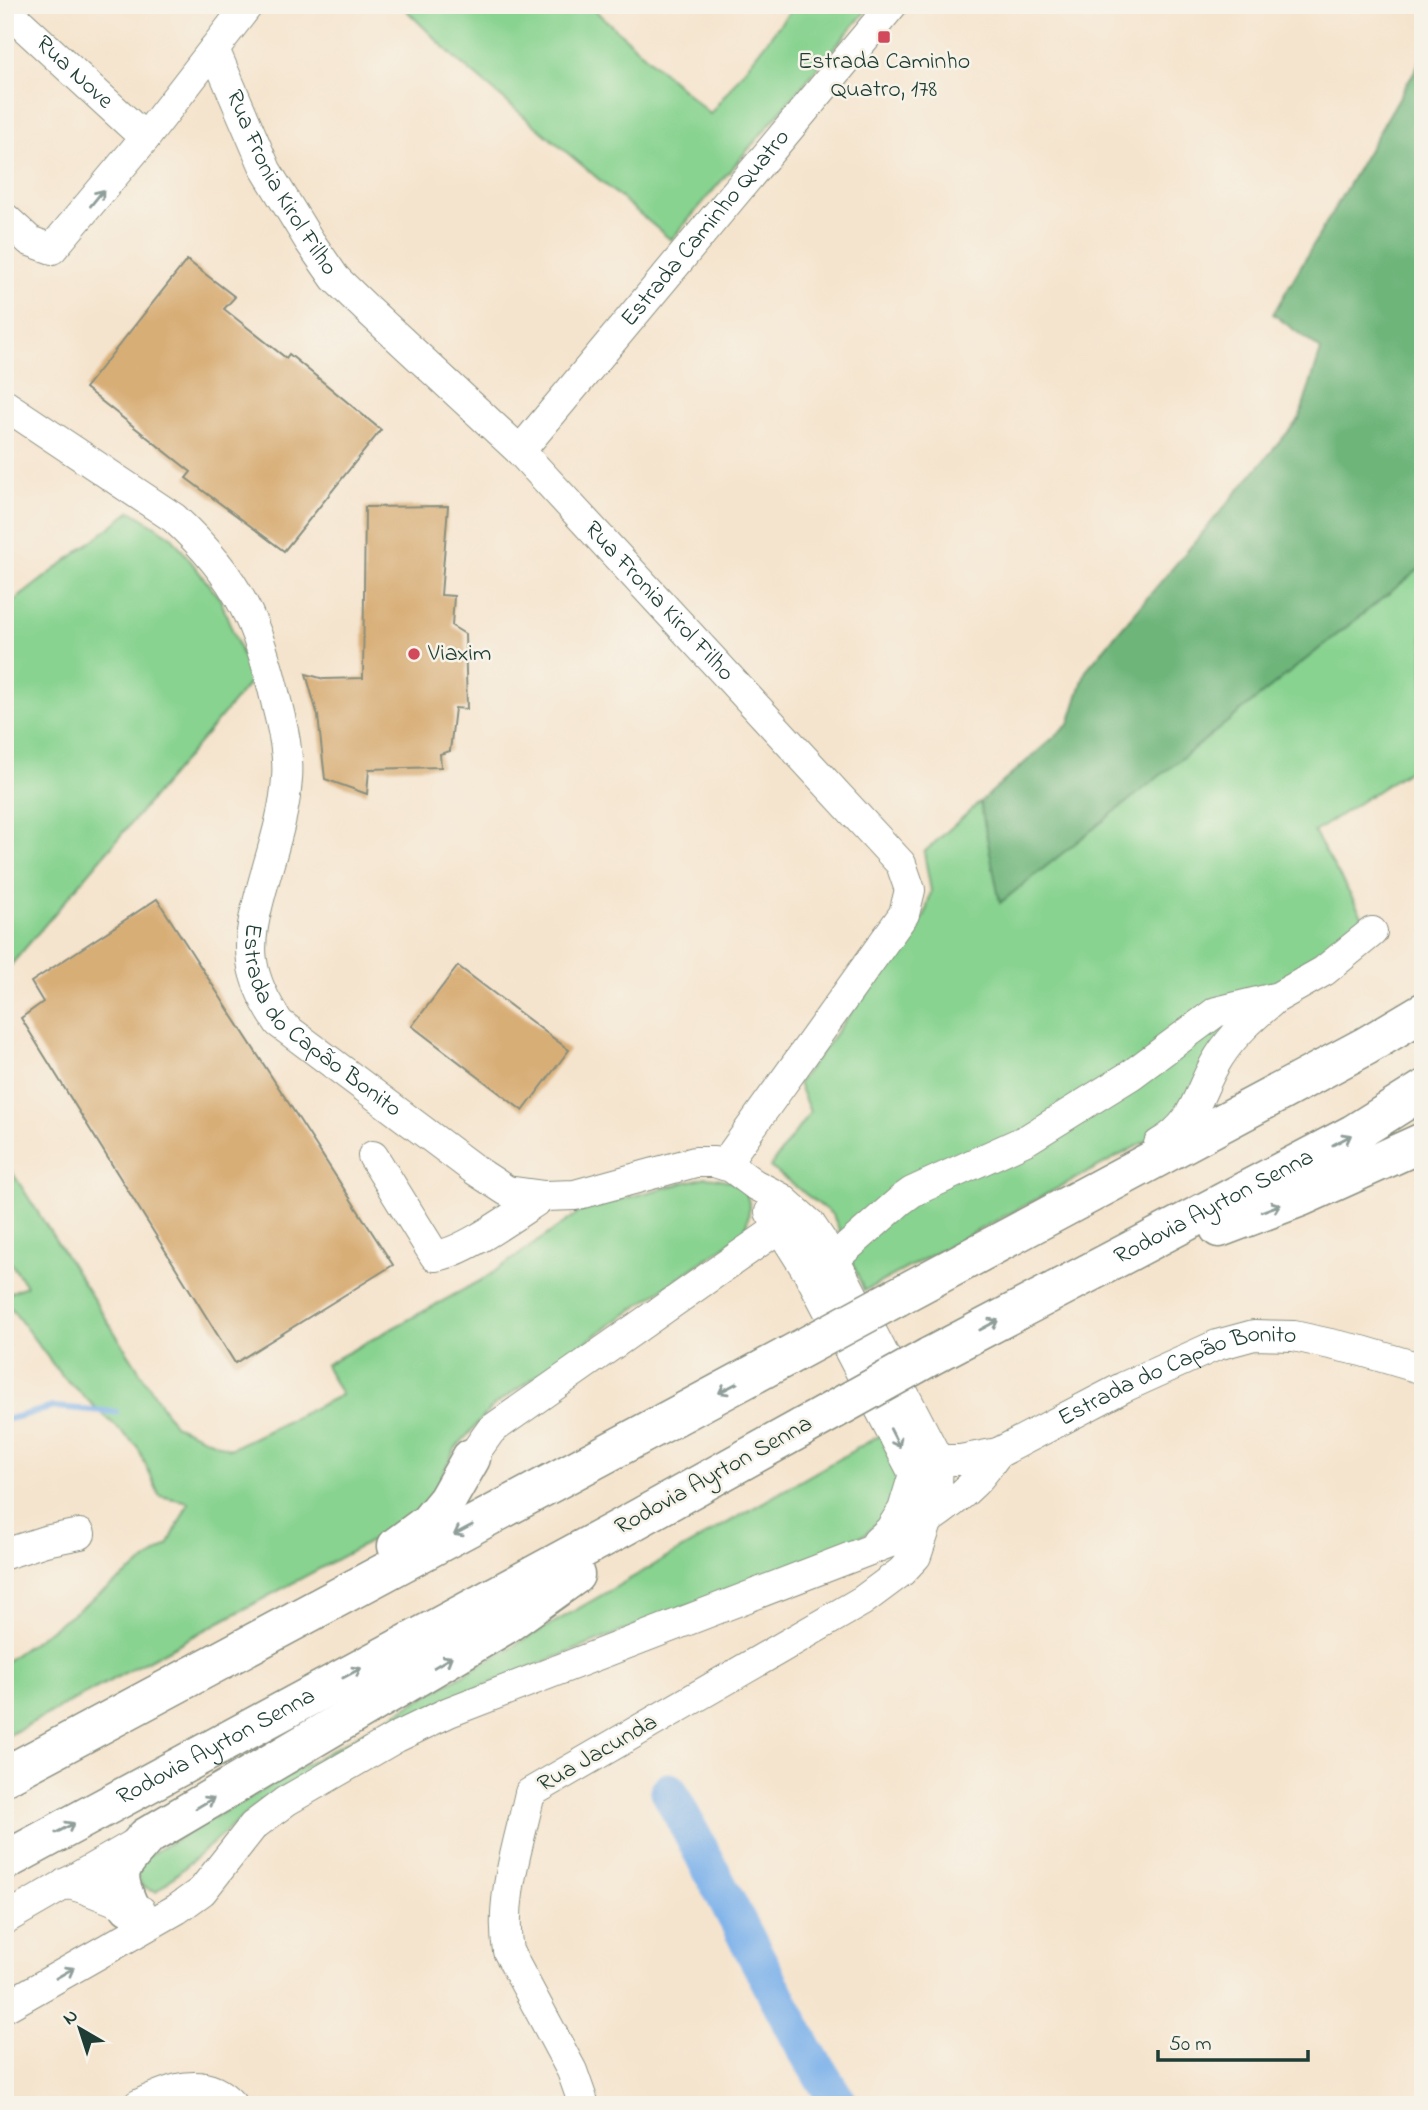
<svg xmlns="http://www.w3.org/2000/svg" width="1428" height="2110" font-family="'Indie Flower',sans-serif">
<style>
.green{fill:#88d390;stroke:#548862;stroke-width:2}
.forest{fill:#6eb57a;stroke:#467957;stroke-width:2}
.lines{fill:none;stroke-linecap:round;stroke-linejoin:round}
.stream{stroke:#7cb1ea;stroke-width:6}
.river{stroke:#7cb1ea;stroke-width:37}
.building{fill:#d8ae77}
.minor-casing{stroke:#8a9080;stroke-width:32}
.highway-casing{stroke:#8a9080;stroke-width:41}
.minor{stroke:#fff;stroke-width:30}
.highway{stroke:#fff;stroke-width:38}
.highway-bridge-casing{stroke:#8a9080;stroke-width:41;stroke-linecap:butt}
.highway-bridge{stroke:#fff;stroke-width:38}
.oneway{stroke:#8f9e9a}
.poi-dot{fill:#d1495b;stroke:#f7f3e8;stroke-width:2.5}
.labels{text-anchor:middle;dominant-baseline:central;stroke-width:5;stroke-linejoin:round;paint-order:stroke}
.poi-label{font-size:24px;fill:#1f3d34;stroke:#f7f3e8}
.street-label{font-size:24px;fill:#1f3d34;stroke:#f7f3e8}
</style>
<rect width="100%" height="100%" fill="#f7f3e8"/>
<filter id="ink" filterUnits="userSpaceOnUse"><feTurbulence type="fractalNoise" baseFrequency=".0143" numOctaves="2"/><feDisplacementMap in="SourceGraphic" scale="14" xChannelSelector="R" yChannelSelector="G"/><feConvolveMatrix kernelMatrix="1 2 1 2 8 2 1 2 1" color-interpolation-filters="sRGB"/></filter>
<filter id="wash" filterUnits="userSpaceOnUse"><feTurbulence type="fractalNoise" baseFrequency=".00686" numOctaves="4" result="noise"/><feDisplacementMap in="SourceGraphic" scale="28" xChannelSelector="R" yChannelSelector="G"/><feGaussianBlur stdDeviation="1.57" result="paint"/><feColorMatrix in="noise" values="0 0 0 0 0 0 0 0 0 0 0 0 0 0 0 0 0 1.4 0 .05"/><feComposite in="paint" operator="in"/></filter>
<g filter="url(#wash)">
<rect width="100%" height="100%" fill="#f5e4cd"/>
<g class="green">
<polygon points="401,5 589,5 710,114 795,5 871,5 671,240 456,59"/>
<polygon points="131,511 171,536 220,599 252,680 5,972 5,608"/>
<polygon points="1423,566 1423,761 1314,832 1363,917 1350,937 1237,1017 1171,1128 864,1291 833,1215 770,1167 810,1112 798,1083 925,915 931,891 924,852 980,802 1001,902"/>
<path d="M5,1161L174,1425L230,1449L341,1395L325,1365L487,1277L584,1209L706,1177C746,1180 757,1195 744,1233L493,1406L455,1449L431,1497L403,1524L5,1737V1662L168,1545L189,1502L160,1496L137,1446L61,1375L5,1300V1295L26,1286L5,1254Z"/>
<polygon points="884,1433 901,1477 891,1508 866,1534 822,1553 427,1708 267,1796 156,1892 142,1887 136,1874 142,1859"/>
</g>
<polygon class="forest" points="1423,54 1423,566 1000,903 980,802 1069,724 1086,670 1299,419 1321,350 1273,314 1421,60"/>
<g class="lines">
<polyline class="stream" points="5,1420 54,1407 116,1412"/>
<polyline class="river" points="669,1791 806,2051 840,2105"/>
</g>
<g id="blocks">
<g class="building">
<polygon points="187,260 235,297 224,309 286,358 289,354 381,430 284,551 186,478 191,472 85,388"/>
<polygon points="448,506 441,595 454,596 452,626 465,634 467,709 455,708 450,751 440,754 441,767 369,769 367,794 325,779 318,716 306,674 324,679 363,678 365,507"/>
<polygon points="157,899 393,1265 235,1363 21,1018 43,1002 31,982"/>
<polygon points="458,966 569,1050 523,1111 412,1026"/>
</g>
</g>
</g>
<g filter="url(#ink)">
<use href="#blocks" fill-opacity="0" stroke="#8a9080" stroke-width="2"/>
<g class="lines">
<defs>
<g id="minor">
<path id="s1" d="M5,9L145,138"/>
<path id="s2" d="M214,49L266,170L310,242L335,278L367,309L520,451L901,864L910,890L904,914L724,1165"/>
<polyline points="5,218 30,241 52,249 145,138 248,5"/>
<path id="s3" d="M5,405L174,518C201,543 226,571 243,604C258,632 270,674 277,705C283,729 289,754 287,779C284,821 268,862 258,903C253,922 249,941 252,961C255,984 266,1004 279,1023L475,1170L507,1191L544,1196L575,1195L695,1162H714L731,1167L754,1184L781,1198L810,1224L834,1259L938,1460L937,1486L934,1502L916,1556L901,1572L862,1601L530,1793C519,1844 499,1899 508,1951L572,2071L584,2105"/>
<path id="s4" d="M520,451L892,5"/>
<path d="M1159,1144C1198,1122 1197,1091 1219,1057C1233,1035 1251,1019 1271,1002"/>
<path d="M373,1156L435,1256C464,1253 517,1213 544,1196"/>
<polyline points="770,1212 811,1277 914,1474"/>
<polyline points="834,1259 901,1200 912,1192 1028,1139 1131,1075 1216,1012 1278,997 1324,971 1372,932"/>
<polyline points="471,1458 491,1430 779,1228 793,1222 810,1224"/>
<path id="s5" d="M877,1542L890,1530L903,1510L914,1474L923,1465L938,1460H960L998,1453L1124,1387L1217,1345L1254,1335L1294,1336L1362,1351L1423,1369"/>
<polyline points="5,1554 45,1541 80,1534"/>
<polyline points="66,1883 83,1888 141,1911"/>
<polyline points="5,1919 138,1842"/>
<path d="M5,2007L177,1909L202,1891L253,1826L286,1801L397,1737L449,1712L893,1541C922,1525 950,1507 974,1483C983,1474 990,1463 998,1453"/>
<path d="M138,2105C170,2089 205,2074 232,2105"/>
</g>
<g id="highway">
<polyline points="1219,1228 1301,1197 1423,1142"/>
<polyline points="897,1297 1366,1046 1423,1012"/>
<path id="s6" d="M929,1357L1353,1134L1423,1090"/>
<polyline points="397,1546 428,1523 447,1500 471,1458"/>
<polyline points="5,1776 788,1356"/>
<path id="s7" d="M5,1861L623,1527L803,1427"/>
<path d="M129,1906C112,1868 121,1867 146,1837L505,1625L575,1575"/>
</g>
</defs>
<use href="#minor" class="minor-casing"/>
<use href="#highway" class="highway-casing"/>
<use href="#minor" class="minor"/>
<use href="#highway" class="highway"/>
<defs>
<g id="highway-bridge">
<polyline points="788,1356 897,1297"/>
<polyline points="803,1427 929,1357"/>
</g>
</defs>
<use href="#highway-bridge" class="highway-bridge-casing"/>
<use href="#highway-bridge" class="highway-bridge"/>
</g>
<defs><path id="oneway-shaft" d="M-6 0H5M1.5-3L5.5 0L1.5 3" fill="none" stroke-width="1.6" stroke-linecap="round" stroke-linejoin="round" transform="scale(1.75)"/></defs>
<g class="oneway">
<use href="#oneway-shaft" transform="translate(97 198) rotate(-51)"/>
<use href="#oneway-shaft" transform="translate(1342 1140) rotate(-28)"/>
<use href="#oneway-shaft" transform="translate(1271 1208) rotate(-21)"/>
<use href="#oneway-shaft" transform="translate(989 1325) rotate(-28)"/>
<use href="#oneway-shaft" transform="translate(728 1388) rotate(152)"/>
<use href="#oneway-shaft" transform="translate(895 1438) rotate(63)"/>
<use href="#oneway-shaft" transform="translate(463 1530) rotate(152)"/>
<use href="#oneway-shaft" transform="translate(443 1662) rotate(-31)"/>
<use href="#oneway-shaft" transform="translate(352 1673) rotate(-28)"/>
<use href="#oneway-shaft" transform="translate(205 1803) rotate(-31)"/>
<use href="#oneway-shaft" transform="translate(65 1828) rotate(-28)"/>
<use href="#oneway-shaft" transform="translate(65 1973) rotate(-30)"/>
</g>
</g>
<g class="poi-dot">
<rect x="877" y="30" width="14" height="14" rx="3.5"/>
<circle cx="414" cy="654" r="7"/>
</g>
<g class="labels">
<g class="poi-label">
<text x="884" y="62">Estrada Caminho<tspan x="884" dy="28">Quatro, 178</tspan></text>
<text x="428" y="654" text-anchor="start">Viaxim</text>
</g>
<g class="street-label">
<text stroke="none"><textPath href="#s1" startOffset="94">Rua Nove</textPath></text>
<text stroke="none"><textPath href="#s2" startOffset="150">Rua Fronia Kirol Filho</textPath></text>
<text stroke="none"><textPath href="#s4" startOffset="290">Estrada Caminho Quatro</textPath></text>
<text stroke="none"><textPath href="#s2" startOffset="718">Rua Fronia Kirol Filho</textPath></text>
<text stroke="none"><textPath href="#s3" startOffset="772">Estrada do Capão Bonito</textPath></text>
<text stroke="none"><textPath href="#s6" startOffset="322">Rodovia Ayrton Senna</textPath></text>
<text stroke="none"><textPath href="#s5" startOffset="366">Estrada do Capão Bonito</textPath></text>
<text transform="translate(714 1476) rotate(-29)">Rodovia Ayrton Senna</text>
<text stroke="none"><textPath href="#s7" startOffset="240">Rodovia Ayrton Senna</textPath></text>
<text transform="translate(598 1754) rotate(-30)">Rua Jacunda</text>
</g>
</g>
<rect width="1428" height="2110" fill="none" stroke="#f7f3e8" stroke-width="28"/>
<g transform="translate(80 2029) rotate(321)" stroke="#f7f3e8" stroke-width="5" paint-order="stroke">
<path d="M0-5L12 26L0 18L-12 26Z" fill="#1f3d34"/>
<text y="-10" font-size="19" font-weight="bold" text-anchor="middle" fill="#1f3d34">N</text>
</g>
<path d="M1158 2050v10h150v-10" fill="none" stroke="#1f3d34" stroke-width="3.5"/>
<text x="1169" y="2050" font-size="21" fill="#1f3d34" stroke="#f7f3e8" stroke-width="5" paint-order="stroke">50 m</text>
</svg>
